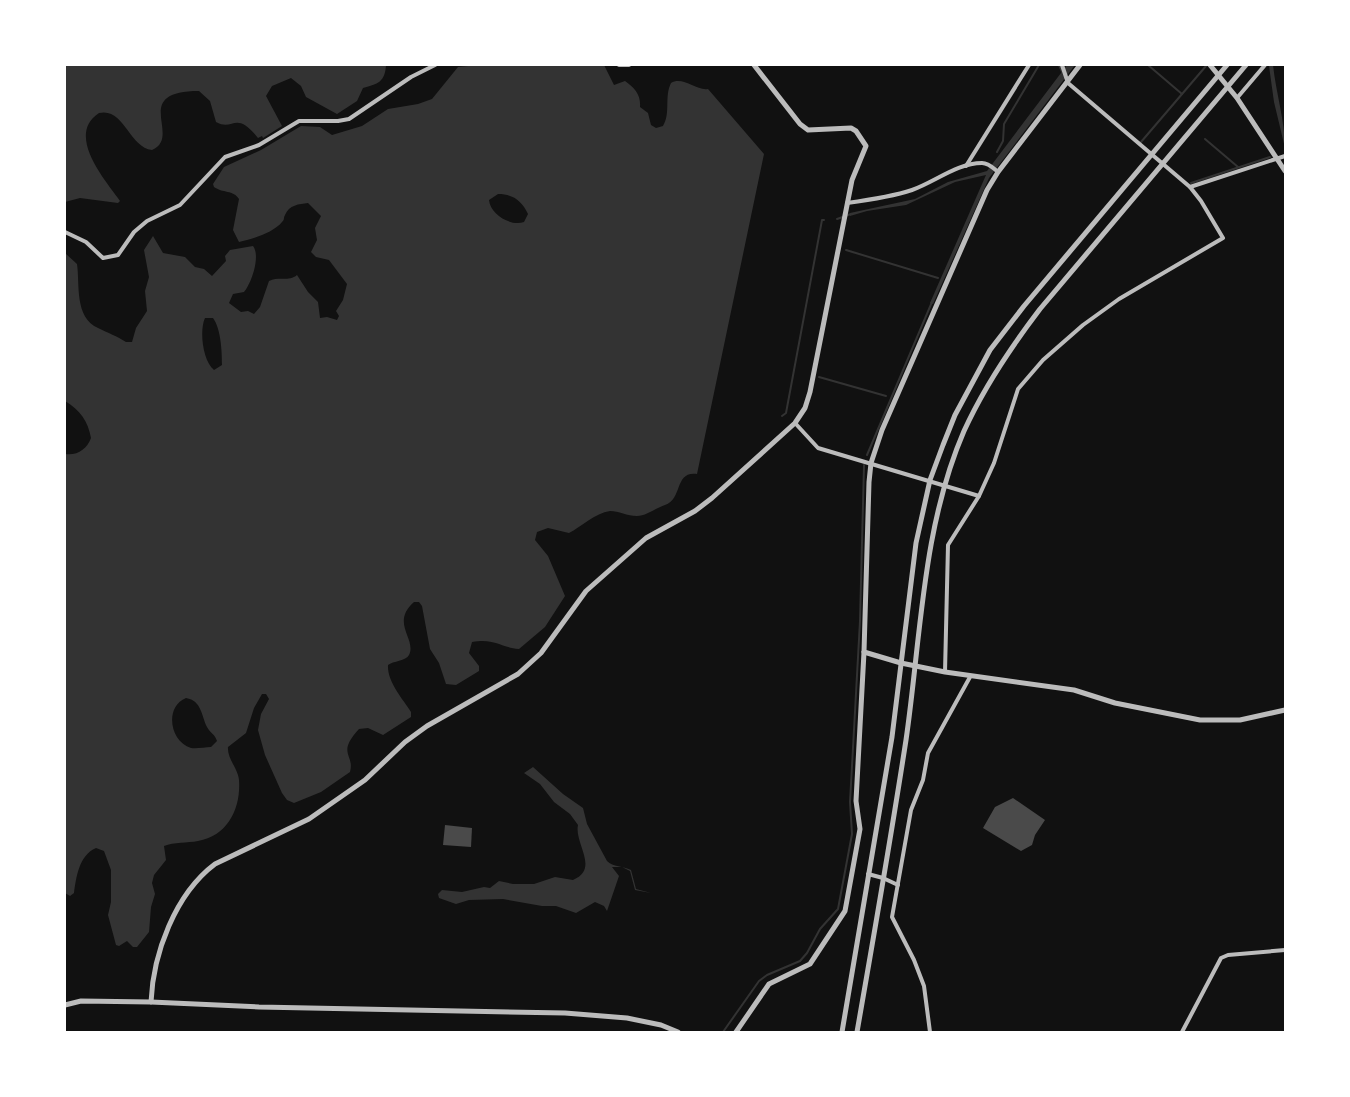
<svg xmlns="http://www.w3.org/2000/svg" width="1350" height="1097" font-family="Cabin,sans-serif">
<style>
.water{fill:#333;fill-rule:evenodd}
.lines{fill:none;stroke-linecap:round;stroke-linejoin:round}
.stream{stroke:#333;stroke-width:2}
.building{fill:#4a4a4a}
.minor{stroke:#bcbcbc;stroke-width:4}
.tertiary{stroke:#bcbcbc;stroke-width:5}
</style>
<rect width="100%" height="100%" fill="#111"/>
<g class="water">
<path d="M65,65H386C385,82 378,84 363,88L357,101L337,114L306,97L301,86L291,78L272,86L266,96L282,126L263,138L262,136L258,138C235,109 234,132 216,122L210,101L199,91C129,91 183,137 152,150C129,147 124,107 99,113C65,135 106,181 120,201L118,203L80,198L65,202Z"/>
<path d="M478,65H604L614,85L625,81C635,88 641,95 640,107L648,113L651,125L656,128L663,126C671,113 664,97 671,83C683,76 696,91 708,89L764,154L697,474C674,471 683,499 665,505C656,508 646,516 637,516C627,516 619,511 610,511C595,513 581,527 569,533L548,528L537,532L535,540L548,556L565,596L545,627L519,649C499,647 495,638 472,642L469,653L479,666V671L456,685L446,684L439,663L430,649L422,606L419,602H414C390,623 417,639 409,655C406,661 393,661 388,665C387,682 403,699 411,712V717L383,735L368,728L359,729C336,754 355,754 350,772L321,792L294,803L287,800L282,793L265,755L258,730L261,714L269,699L266,694H262L254,708L246,733L228,747C227,759 238,768 239,780C241,808 228,836 198,841C187,843 174,842 164,846L166,860L154,875L152,883L155,894L151,907L149,932L137,947H133L127,941L119,946L116,945L108,915L111,902V870L104,851L96,848C79,855 76,878 74,893L70,896L65,893V454C77,456 87,449 91,438C88,421 80,410 65,401V253L77,264C80,284 74,317 98,328C108,333 117,336 126,342H132L136,328L147,311L145,291L149,277L144,250L153,236L163,253L185,257L195,267L204,269L212,276L226,261L225,256L230,250L253,246C261,256 251,284 244,292L233,294L229,303L241,312L248,311L254,314L260,307L269,281C279,276 289,282 297,275L308,292L318,302L320,318L327,317L337,320L339,316L336,311L343,300L347,284L329,260L316,257L311,252L317,240L315,228L321,216L308,203C299,204 289,205 285,215C283,219 285,219 282,222C273,233 252,239 239,242L233,230L239,199C234,190 222,193 214,187L213,184L224,167L261,150L301,126L320,127L332,135L362,126L388,109L418,104L432,99L458,67ZM498,194C513,194 522,201 528,214L524,222C511,227 490,214 489,200ZM205,318H213C221,329 222,351 222,365L214,370C203,361 199,331 205,318ZM186,698C202,701 201,715 207,727C210,733 215,734 217,741L211,747C205,747 197,749 191,748C170,742 164,707 186,698Z"/>
<polygon points="1067,65 1075,65 989,178 933,304 930,303 986,175 955,182 906,205 867,211 850,216 850,213 915,199 948,182 987,171"/>
<path d="M1273,65C1276,93 1285,121 1285,148L1274,102L1269,66Z"/>
<path d="M533,767L563,794L583,808L587,824L607,861C613,867 623,866 631,870L636,889L651,893L635,890L630,871L622,867H612L619,876L607,911L604,906L595,902L576,913L556,906H542L503,899L469,900L456,904L439,898L438,894L442,890L462,892L484,887L490,888L499,881L513,884H534L555,877L573,880C600,869 574,843 578,825L570,814L554,802L540,784L524,773Z"/>
</g>
<g class="lines">
<g class="stream">
<polyline points="1059,65 1063,74"/>
<polyline points="1148,65 1182,94"/>
<polyline points="1205,139 1238,167"/>
<polyline points="1141,142 1206,66"/>
<polyline points="997,152 1003,141 1004,124 1039,65"/>
<polyline points="1191,183 1270,157"/>
<polyline points="837,219 851,214"/>
<polyline points="846,250 938,278"/>
<polyline points="819,377 886,396"/>
<polyline points="782,416 786,413 822,220 824,220"/>
<polyline points="867,455 932,302"/>
<polyline points="723,1032 759,981 767,975 800,961 807,953 820,929 838,909 852,834 850,802 860,621 864,465"/>
</g>
</g>
<g class="building">
<polygon points="1013,798 1045,820 1035,835 1032,845 1021,851 983,828 995,807"/>
<polygon points="445,825 472,828 471,847 443,845"/>
</g>
<g class="lines">
<g class="minor">
<polyline points="619,65 629,65"/>
<polyline points="1237,98 1265,65"/>
<polyline points="966,166 1029,65"/>
<polyline points="1190,187 1285,156"/>
<path d="M847,203C869,200 891,197 912,190C935,182 957,163 982,163C989,163 993,168 998,172"/>
<polyline points="65,232 86,242 103,258 118,255 134,232 147,221 180,205 225,157 259,145 299,121 338,121 349,119 411,77 435,65"/>
<polyline points="795,423 818,448 979,496"/>
<polyline points="945,672 948,545 979,496 994,463 1018,389 1043,360 1083,325 1119,299 1223,238 1201,201 1190,187 1068,83 1062,65"/>
<polyline points="868,874 883,878 898,885"/>
<polyline points="930,1032 924,986 914,960 892,917 911,810 923,780 928,753 970,677"/>
<polyline points="1182,1032 1221,958 1228,955 1285,950"/>
</g>
<g class="tertiary">
<polyline points="1210,65 1237,98 1285,171"/>
<polyline points="864,652 901,663 945,672 1074,690 1115,703 1200,720 1240,720 1285,710"/>
<path d="M151,1002C153,954 175,894 215,864L309,819L365,780L405,742L427,726L518,674L541,653L586,591L646,538L695,511L712,498L795,423L805,408L810,392L852,180L866,146L856,131L851,128L808,130L800,124L754,65"/>
<polyline points="65,1005 81,1001 151,1002 259,1007 565,1013 627,1018 661,1025 678,1032"/>
<polyline points="736,1032 769,984 810,964 845,911 860,829 856,801 864,652 869,482 871,463 882,430 987,190 998,172 1080,65"/>
<polyline points="842,1032 892,737 916,543 930,480 943,445 955,415 990,350 1024,306 1227,65"/>
<path d="M857,1032C874,935 891,837 906,740C921,637 922,528 964,431C984,387 1011,347 1040,309L1246,65"/>
</g>
</g>
<rect width="1350" height="1097" fill="none" stroke="#ffffff" stroke-width="132"/>
</svg>
